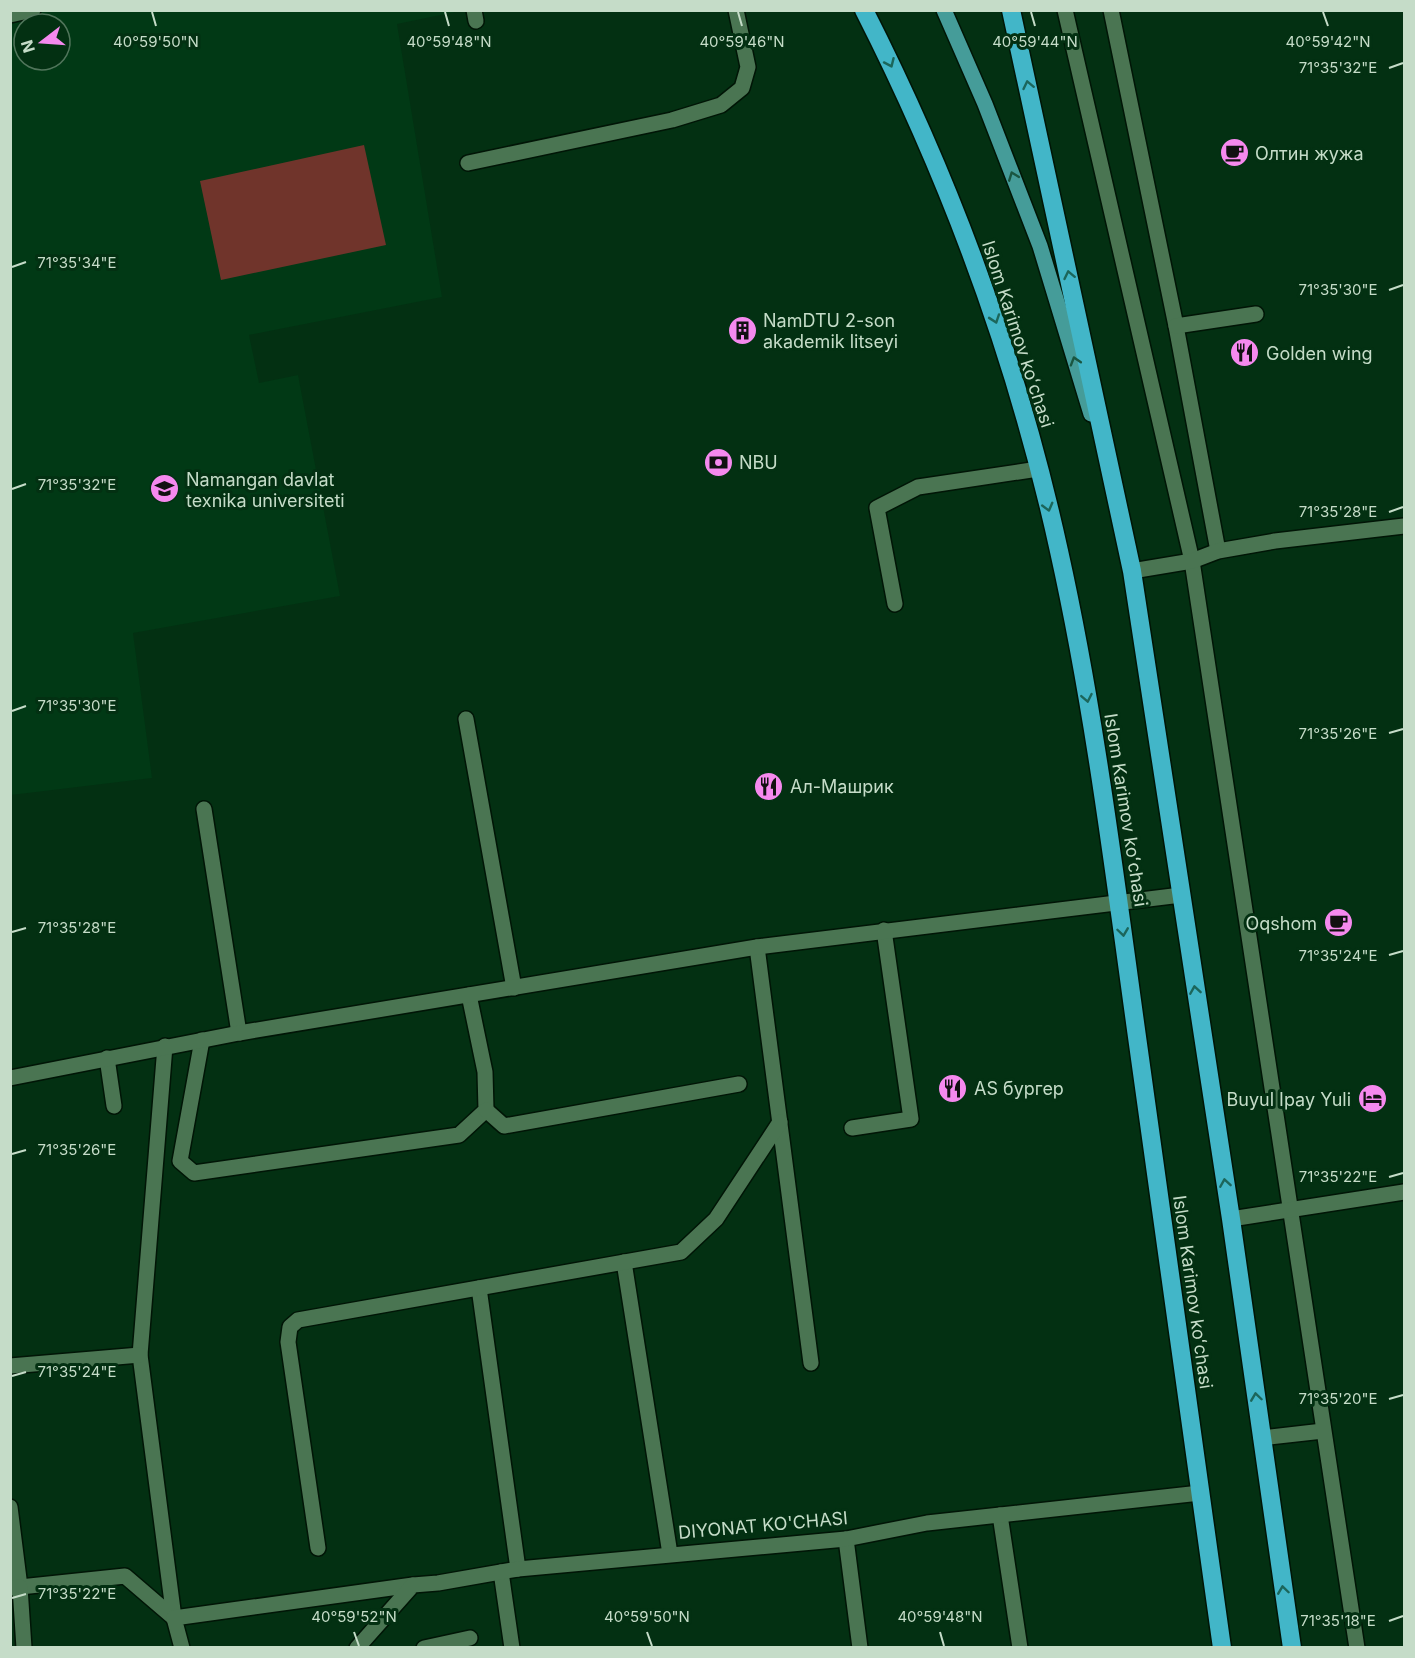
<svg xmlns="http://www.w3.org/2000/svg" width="1415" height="1658" font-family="Inter,sans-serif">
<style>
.built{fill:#013915;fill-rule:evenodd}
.pitch{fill:#70342b}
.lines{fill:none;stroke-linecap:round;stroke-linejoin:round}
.lane-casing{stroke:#011506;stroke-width:18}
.street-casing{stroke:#011506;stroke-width:18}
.primary-casing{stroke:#011506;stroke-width:18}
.highway-casing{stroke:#011506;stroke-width:21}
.lane{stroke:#4a7552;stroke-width:15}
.street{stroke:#4a7552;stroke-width:15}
.primary{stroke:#459c99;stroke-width:15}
.highway{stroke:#42b6c8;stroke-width:18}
.oneway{stroke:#1c665b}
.oneway2{stroke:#1a5641}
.ticks{fill:none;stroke:#c5dcc8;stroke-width:2}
.labels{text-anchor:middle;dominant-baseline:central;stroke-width:6;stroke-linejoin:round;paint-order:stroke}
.poi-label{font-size:18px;fill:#c5dcc8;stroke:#033012;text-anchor:start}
.street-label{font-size:18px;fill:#c5dcc8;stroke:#033012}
.ticks-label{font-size:15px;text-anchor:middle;fill:#c5dcc8;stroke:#033012;stroke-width:6;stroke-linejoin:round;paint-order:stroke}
</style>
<rect width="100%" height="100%" fill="#033012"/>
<path class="built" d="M10,11H460L397,24L442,297L249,335L259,383L298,375L340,596L133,633L152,778L11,795ZM24,24H60V60H24Z"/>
<polygon class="pitch" points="364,145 386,245 221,280 200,181"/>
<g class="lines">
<defs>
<g id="lane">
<polyline points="474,10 476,21"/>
<polyline points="1111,10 1176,326 1218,551"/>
<polyline points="10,15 33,10"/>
<polyline points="468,163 672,120 721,105 742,88 748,67 736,10"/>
<polyline points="1176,326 1256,314"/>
<polyline points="895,604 877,508 918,487 1038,469"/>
<polyline points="466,719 514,988"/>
<polyline points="204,809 239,1033"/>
<polyline points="757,947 811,1363"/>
<polyline points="202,1040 180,1161 194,1173 459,1135 486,1110 485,1072 469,995"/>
<polyline points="165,1046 140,1355 174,1618"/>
<polyline points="107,1058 114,1106"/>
<polyline points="486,1110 504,1126 739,1084"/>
<polyline points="852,1128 911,1119 884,930"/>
<polyline points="624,1262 670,1554"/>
<polyline points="479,1288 518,1569"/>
<polyline points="10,1366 140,1355"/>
<polyline points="1261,1438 1323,1431"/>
<polyline points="10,1507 20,1587 125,1576 174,1618"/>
<polyline points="1000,1515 1020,1648"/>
<polyline points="846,1539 860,1648"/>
<polyline points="318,1548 288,1342 290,1327 298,1320 681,1252 716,1219 780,1122"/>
<polyline points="501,1572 512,1648"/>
<polyline points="11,1588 20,1587 24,1648"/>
<polyline points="424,1648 470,1638"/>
</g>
<g id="street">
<polyline points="1065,10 1192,561 1357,1648"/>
<polyline points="1132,571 1192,561 1218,551 1275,541 1404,526"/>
<polyline points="10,1078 239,1033 757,947 1181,895"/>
<polyline points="1231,1219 1404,1192"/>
<polyline points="182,1648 174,1618 413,1585"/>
<polyline points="357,1648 413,1585 438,1583 518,1569 846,1539 927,1523 1200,1493"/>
</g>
<polyline id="primary" points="944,10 985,104 1040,246 1091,414"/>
<g id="highway">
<path d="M864,10C951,181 1018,364 1059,551C1095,713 1115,879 1138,1044C1166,1245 1193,1446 1222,1648"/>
<polyline points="1011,10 1132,571 1231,1219 1292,1648"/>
</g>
</defs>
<use href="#lane" class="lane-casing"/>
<use href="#street" class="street-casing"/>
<use href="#primary" class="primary-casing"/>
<use href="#highway" class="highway-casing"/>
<use href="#lane" class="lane"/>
<use href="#street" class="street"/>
<use href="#primary" class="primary"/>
<use href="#highway" class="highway"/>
</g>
<defs><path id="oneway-chevron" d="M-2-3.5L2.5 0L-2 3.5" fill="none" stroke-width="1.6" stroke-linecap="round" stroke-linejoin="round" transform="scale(1.5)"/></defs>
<g class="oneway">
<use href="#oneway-chevron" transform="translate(890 63) rotate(66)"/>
<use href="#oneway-chevron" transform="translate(1028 85) rotate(-102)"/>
<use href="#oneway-chevron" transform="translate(1069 275) rotate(-102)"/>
<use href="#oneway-chevron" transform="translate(995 319) rotate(71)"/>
<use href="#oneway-chevron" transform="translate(1048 507) rotate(75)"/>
<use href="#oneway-chevron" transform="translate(1087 698) rotate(79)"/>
<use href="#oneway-chevron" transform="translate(1123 932) rotate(82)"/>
<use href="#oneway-chevron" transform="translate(1195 990) rotate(-99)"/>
<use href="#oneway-chevron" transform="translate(1225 1183) rotate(-99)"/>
<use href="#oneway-chevron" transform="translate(1256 1397) rotate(-98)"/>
<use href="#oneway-chevron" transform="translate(1283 1590) rotate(-98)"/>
</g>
<g class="oneway2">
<use href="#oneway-chevron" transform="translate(1013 176) rotate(-111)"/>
<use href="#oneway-chevron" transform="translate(1075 361) rotate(-107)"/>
</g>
<path class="ticks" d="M152,12L156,26M445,12L449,26M738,12L742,26M1031,12L1035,26M1323,12L1328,26M1389,68L1403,63M12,267L26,262M1389,290L1403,285M12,489L26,484M1389,512L1403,507M12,711L26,706M1389,733L1403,729M12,932L26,928M1389,955L1403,951M12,1154L26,1150M1389,1177L1403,1173M12,1376L26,1372M1389,1399L1403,1395M12,1598L26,1594M1389,1621L1403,1616M354,1632L359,1646M647,1632L652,1646M940,1632L944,1646"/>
<defs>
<symbol id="cafe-disc" viewBox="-11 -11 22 22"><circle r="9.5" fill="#f589ee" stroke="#033012"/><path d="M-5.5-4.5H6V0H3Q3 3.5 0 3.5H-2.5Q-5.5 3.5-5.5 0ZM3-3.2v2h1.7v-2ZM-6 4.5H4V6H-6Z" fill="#111"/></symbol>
<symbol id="building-disc" viewBox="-11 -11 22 22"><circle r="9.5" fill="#f589ee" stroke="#033012"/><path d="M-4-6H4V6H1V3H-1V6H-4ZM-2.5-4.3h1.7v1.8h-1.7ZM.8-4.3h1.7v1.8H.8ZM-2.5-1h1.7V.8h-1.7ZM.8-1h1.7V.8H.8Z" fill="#111"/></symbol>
<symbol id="restaurant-disc" viewBox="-11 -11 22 22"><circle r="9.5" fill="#f589ee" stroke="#033012"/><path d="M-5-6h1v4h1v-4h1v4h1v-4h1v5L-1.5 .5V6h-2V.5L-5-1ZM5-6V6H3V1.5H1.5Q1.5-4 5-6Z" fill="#111"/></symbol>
<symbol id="bank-disc" viewBox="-11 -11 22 22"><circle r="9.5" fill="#f589ee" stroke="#033012"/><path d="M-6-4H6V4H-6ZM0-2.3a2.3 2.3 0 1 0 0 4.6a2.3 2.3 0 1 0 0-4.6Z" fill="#111"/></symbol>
<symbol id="university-disc" viewBox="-11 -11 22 22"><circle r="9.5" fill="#f589ee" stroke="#033012"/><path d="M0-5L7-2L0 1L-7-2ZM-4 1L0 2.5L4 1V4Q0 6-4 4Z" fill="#111"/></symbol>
<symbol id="hotel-disc" viewBox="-11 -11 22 22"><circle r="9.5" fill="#f589ee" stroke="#033012"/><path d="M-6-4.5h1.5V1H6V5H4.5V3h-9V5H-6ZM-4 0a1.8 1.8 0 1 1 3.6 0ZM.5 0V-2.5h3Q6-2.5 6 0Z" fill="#111"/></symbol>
</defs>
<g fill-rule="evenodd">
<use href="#cafe-disc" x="1218" y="136" width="33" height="33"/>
<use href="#building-disc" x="726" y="314" width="33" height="33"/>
<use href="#restaurant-disc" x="1228" y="336" width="33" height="33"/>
<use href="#bank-disc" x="702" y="446" width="33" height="33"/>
<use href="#university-disc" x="148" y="472" width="33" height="33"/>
<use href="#restaurant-disc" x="752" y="770" width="33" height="33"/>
<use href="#cafe-disc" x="1322" y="906" width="33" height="33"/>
<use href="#restaurant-disc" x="936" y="1072" width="33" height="33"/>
<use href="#hotel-disc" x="1356" y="1082" width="33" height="33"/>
</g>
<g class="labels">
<g class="poi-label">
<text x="1255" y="153">Олтин жужа</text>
<text x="763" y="320">NamDTU 2-son<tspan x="763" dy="21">akademik litseyi</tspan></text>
<text x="1266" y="353">Golden wing</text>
<text x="739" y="462">NBU</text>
<text x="186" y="479">Namangan davlat<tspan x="186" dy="21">texnika universiteti</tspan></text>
<text x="790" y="786">Ал-Машрик</text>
<text x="1317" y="923" text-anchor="end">Oqshom</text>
<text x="974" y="1088">AS бургер</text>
<text x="1351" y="1099" text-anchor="end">Buyul Ipay Yuli</text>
</g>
<g class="street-label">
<text transform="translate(1018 334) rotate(72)">Islom Karimov koʻchasi</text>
<text transform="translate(1126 810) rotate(81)">Islom Karimov koʻchasi</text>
<text transform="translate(1193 1292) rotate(82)">Islom Karimov koʻchasi</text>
<text transform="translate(763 1525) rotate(-5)">DIYONAT KO'CHASI</text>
</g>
</g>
<g class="ticks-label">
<text x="156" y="47">40°59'50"N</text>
<text x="449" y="47">40°59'48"N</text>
<text x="742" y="47">40°59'46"N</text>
<text x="1035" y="47">40°59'44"N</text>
<text x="1328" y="47">40°59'42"N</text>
<text x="1338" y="73">71°35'32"E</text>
<text x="77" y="268">71°35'34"E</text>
<text x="1338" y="295">71°35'30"E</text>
<text x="77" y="490">71°35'32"E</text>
<text x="1338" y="517">71°35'28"E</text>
<text x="77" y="711">71°35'30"E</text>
<text x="1338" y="739">71°35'26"E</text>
<text x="77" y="933">71°35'28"E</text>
<text x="1338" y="961">71°35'24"E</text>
<text x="77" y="1155">71°35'26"E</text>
<text x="1338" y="1182">71°35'22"E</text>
<text x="77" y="1377">71°35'24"E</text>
<text x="1338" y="1404">71°35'20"E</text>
<text x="77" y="1599">71°35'22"E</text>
<text x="354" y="1622">40°59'52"N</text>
<text x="647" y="1622">40°59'50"N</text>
<text x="940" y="1622">40°59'48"N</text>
<text x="1338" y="1626">71°35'18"E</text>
</g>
<rect width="1415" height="1658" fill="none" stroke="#c5dcc8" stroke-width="24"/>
<g transform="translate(42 42) rotate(253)"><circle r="28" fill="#033012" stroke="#51755b" stroke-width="1.5"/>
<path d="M0-4.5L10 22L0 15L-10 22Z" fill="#f589ee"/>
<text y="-9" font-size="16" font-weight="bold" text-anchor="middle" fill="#c5dcc8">N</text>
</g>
</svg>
